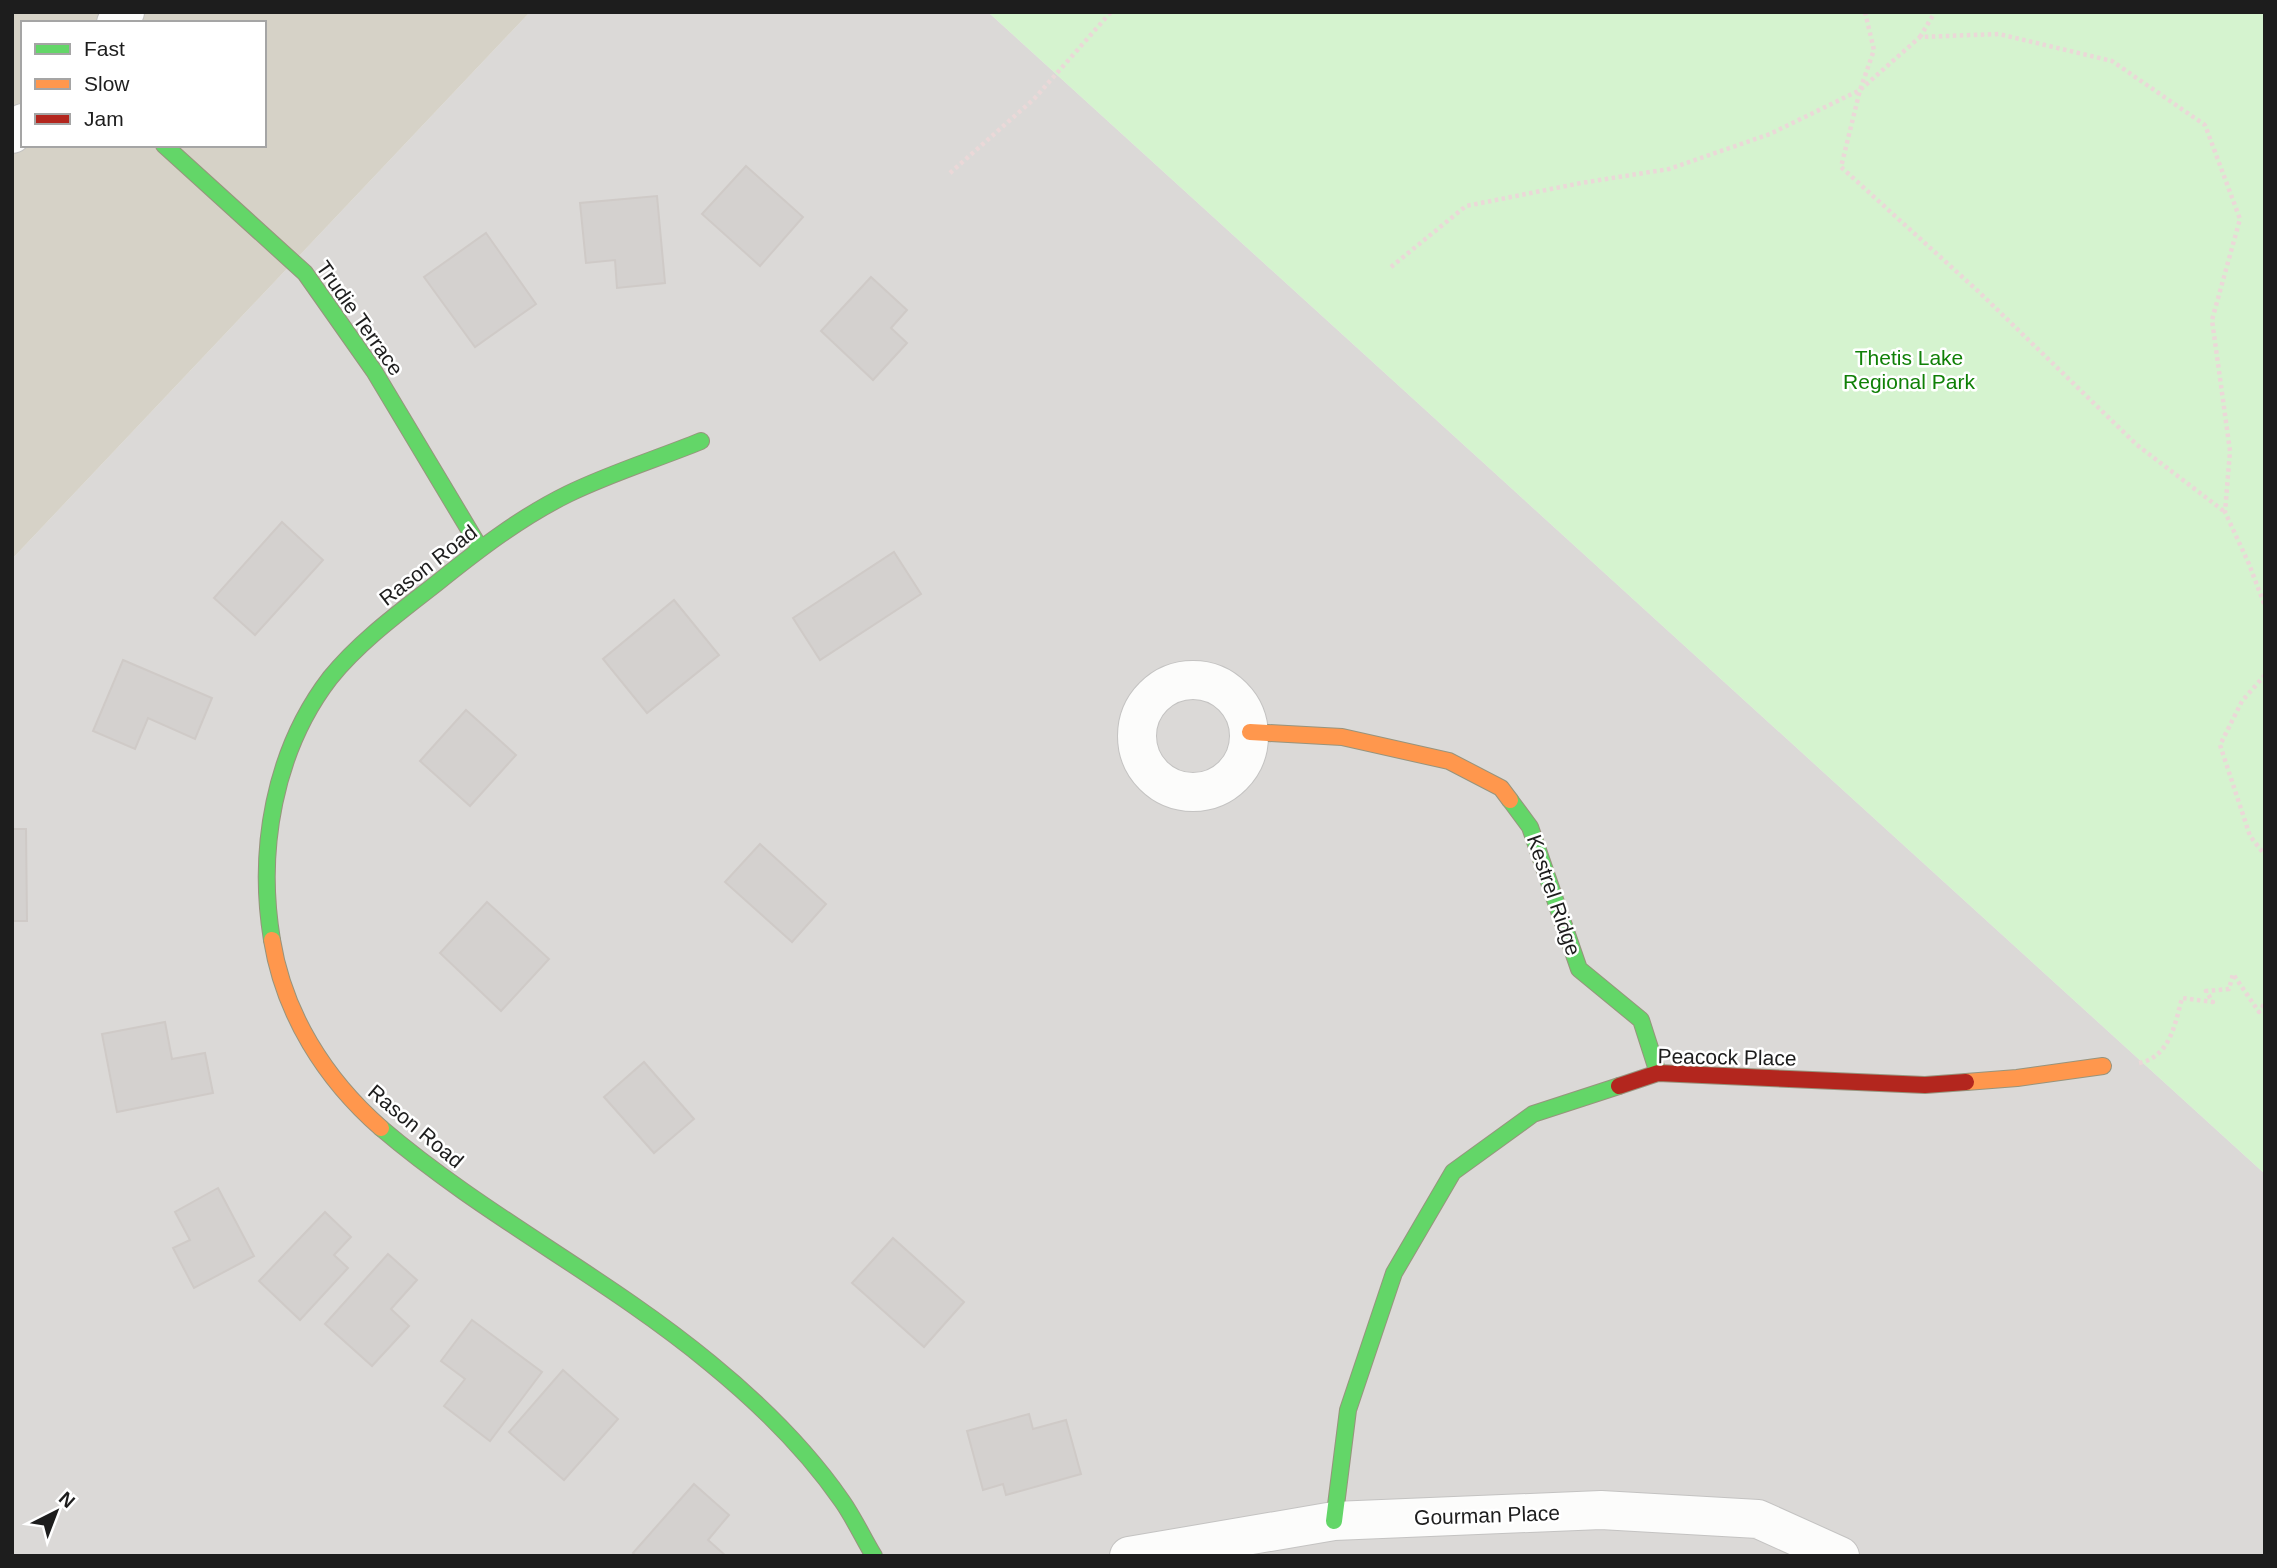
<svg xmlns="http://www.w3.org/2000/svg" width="2277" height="1568" font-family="Helvetica,sans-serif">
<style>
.residential{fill:#dbd9d7}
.construction{fill:#d6d2c7;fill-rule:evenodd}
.park{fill:#d5f3cf}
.building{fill:#d4d1cf;stroke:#cfcac7;stroke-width:2}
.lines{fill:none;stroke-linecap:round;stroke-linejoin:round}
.street-casing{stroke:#c4c3c2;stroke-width:40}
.fast-casing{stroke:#97947d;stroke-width:18}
.slow-casing{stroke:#97947d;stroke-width:18}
.jam-casing{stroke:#97947d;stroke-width:18}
.path{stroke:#ebd8d8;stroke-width:4.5;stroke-dasharray:3.5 3.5;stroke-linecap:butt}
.street{stroke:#fcfcfb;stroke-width:38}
.fast{stroke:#63d668;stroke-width:16}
.slow{stroke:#ff974d;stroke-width:16}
.jam{stroke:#b3261e;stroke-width:16}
.labels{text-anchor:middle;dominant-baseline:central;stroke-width:5;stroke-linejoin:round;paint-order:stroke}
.street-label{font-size:21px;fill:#1d1d1d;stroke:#fff}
.park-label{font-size:21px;fill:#108007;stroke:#fff}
</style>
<rect width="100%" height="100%" fill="#ece9e6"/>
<polygon class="residential" points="530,12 988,12 2265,1174 2265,1556 12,1556 12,559"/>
<path class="construction" d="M12,12H530L12,559ZM23,23H264V145H23Z"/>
<polygon class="park" points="988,12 2265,12 2265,1174 2143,1063"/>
<g class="building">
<polygon points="746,166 803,217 760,266 702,214"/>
<polygon points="657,196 665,283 617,288 615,260 586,263 580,203"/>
<polygon points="486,233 536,304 475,347 424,277"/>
<polygon points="871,277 907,310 891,328 907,343 873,380 821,331"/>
<polygon points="282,522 323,560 255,635 214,598"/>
<polygon points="894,552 921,594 820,660 793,618"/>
<polygon points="674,600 719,655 647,713 603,659"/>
<polygon points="123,660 212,698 195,739 148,718 135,749 93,731"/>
<polygon points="466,710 516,755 470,806 420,761"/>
<polygon points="12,829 26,829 27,921 12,921"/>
<polygon points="760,844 826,904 792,942 725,882"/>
<polygon points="487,902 549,959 501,1011 440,953"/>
<polygon points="165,1022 172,1059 205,1053 213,1093 117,1112 102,1034"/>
<polygon points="644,1062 694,1119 654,1153 604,1097"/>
<polygon points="218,1188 254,1256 194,1288 173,1248 190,1240 175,1212"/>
<polygon points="325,1212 351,1237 334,1255 348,1268 300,1320 259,1281"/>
<polygon points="893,1238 964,1302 924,1347 852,1283"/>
<polygon points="388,1254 417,1280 391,1309 409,1326 372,1366 325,1324"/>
<polygon points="472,1320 542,1372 490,1441 444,1406 465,1379 441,1361"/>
<polygon points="563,1370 618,1419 564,1480 509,1432"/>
<polygon points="1029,1414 1033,1429 1066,1420 1081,1474 1006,1495 1003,1484 983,1490 967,1431"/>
<polygon points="694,1484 729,1515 708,1540 726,1556 636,1556 633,1553"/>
</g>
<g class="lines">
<defs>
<g id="street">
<polyline points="116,23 125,12"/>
<polyline points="12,134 23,123"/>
<circle cx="1193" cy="736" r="56"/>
<polyline points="1129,1556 1334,1521 1601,1510 1758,1519 1840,1556"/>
</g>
<g id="fast">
<polyline points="164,145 305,273 374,371 480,548"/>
<polyline points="1510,800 1530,827 1579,969 1641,1020 1658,1073"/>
<path d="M272,940C257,850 274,751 330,678C360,641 400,612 437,583C478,550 521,517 568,494C611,473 657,459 701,441"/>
<path d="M381,1128C484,1216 606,1277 710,1363C759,1403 806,1449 842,1501C854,1518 863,1538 874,1556"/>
<polyline points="1334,1521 1348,1410 1394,1273 1453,1172 1533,1114 1619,1086"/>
</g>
<g id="slow">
<polyline points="1250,732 1342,737 1449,761 1501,788 1510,800"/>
<path d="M272,940C284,1014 325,1079 381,1128"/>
<polyline points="1966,1082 2017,1078 2103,1066"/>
</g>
<polyline id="jam" points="1619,1086 1658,1073 1925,1085 1966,1082"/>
</defs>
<use href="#street" class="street-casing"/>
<use href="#fast" class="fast-casing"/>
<use href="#slow" class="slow-casing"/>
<use href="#jam" class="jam-casing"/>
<g class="path">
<polyline points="1865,12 1874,50 1860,90 1841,167 1979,292 2137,445 2225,512"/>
<polyline points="1920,37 1935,12"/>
<polyline points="950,173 1034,99 1111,12"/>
<polyline points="1391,267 1466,206 1581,183 1669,169 1770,134 1860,90 1920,37 1999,34 2112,61 2205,125 2240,219 2212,320 2230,451 2225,512 2249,564 2265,606"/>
<polyline points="2265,675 2242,701 2220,745 2250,836 2265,855"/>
<path d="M2139,1063C2170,1057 2175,1024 2182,998L2213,1002L2206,991L2229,989L2233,974L2259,1012L2265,1003"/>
</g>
<use href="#street" class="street"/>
<use href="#fast" class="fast"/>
<use href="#slow" class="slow"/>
<use href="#jam" class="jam"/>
</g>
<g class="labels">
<g class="street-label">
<text transform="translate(360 318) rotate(55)">Trudie Terrace</text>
<text transform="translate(428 565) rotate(-38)">Rason Road</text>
<text transform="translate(1554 895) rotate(71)">Kestrel Ridge</text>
<text transform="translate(1727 1057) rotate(1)">Peacock Place</text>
<text transform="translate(416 1126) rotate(40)">Rason Road</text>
<text transform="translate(1487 1515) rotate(-2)">Gourman Place</text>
</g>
<g class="park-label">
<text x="1909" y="357">Thetis Lake<tspan x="1909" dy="24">Regional Park</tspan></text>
</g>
</g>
<rect width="2277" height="1568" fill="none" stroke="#1d1d1d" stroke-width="28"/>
<rect x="21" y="21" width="245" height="126" fill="#ffffff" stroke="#a5a5a5" stroke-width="2"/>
<rect x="35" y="44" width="35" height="10" fill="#63d668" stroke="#a5a5a5" stroke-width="2"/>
<text x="84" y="56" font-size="21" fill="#1d1d1d">Fast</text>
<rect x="35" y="79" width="35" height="10" fill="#ff974d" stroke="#a5a5a5" stroke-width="2"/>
<text x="84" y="91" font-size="21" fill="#1d1d1d">Slow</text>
<rect x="35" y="114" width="35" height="10" fill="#b3261e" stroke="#a5a5a5" stroke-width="2"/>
<text x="84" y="126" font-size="21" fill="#1d1d1d">Jam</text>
<g transform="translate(56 1512) rotate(42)" stroke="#ffffff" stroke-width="5" paint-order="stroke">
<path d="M0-5L12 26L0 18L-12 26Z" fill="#1d1d1d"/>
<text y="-10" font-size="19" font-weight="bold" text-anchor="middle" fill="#1d1d1d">N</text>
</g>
</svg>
